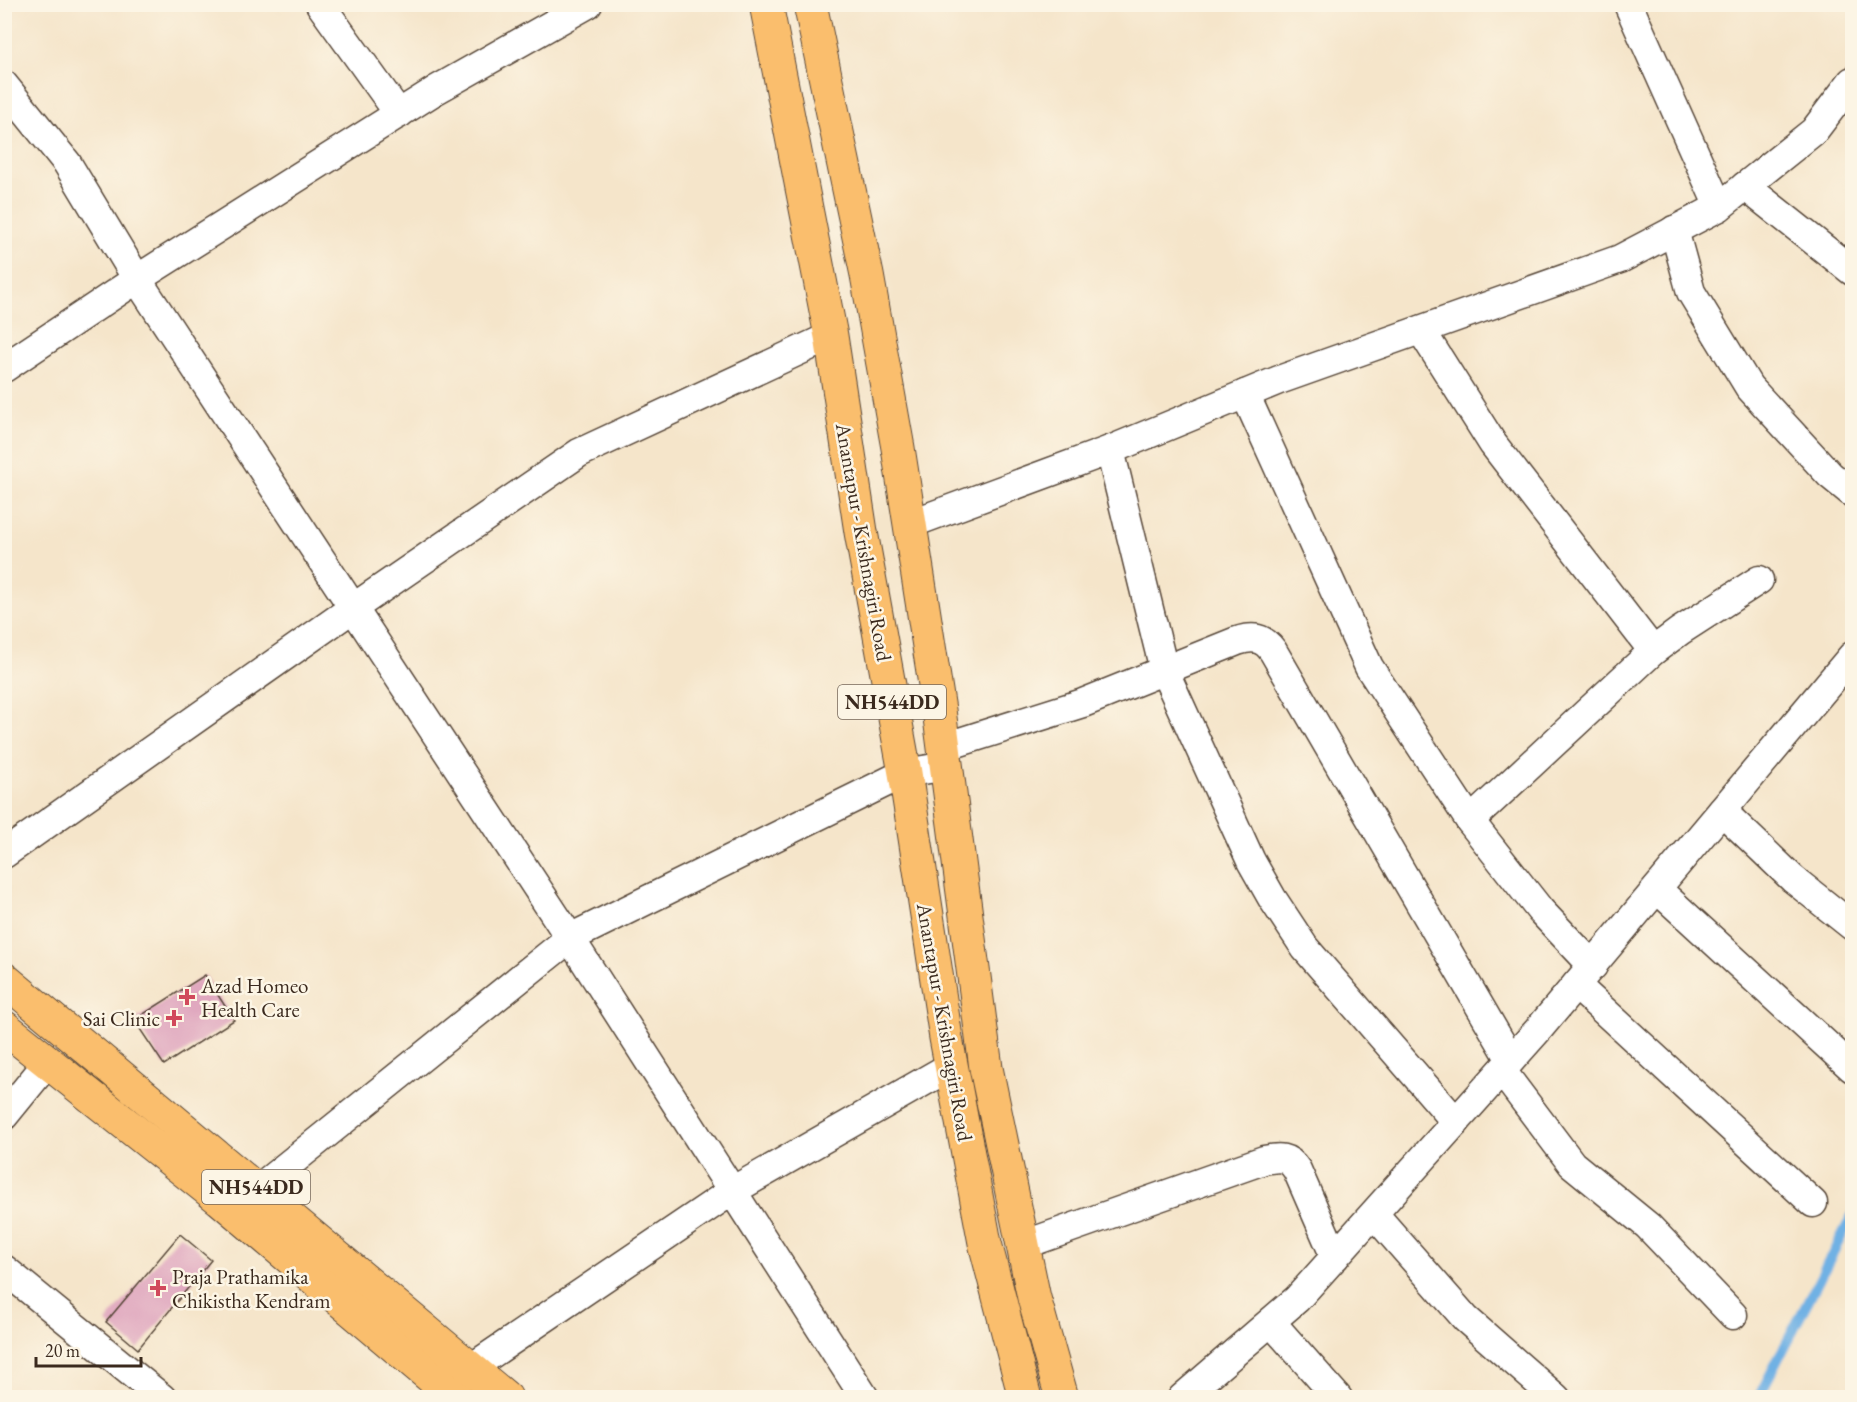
<svg xmlns="http://www.w3.org/2000/svg" width="1857" height="1402" font-family="'EB Garamond',serif">
<style>
.lines{fill:none;stroke-linecap:round;stroke-linejoin:round}
.stream{stroke:#70b1e4;stroke-width:10}
.building{fill:#e0a8bf}
.minor-casing{stroke:#574638;stroke-width:31}
.trunk-casing{stroke:#574638;stroke-width:35}
.minor{stroke:#fff;stroke-width:28}
.trunk{stroke:#fabe6d;stroke-width:33}
.poi-dot{fill:#d1495b;stroke:#fcf5e5;stroke-width:2}
.labels{text-anchor:middle;dominant-baseline:central;stroke-width:5;stroke-linejoin:round;paint-order:stroke}
.shield{fill:#fcf5e5;stroke:#75675a;stroke-width:1.5}
.shield-label{font-size:20px;font-weight:bold;fill:#3b2a1e}
.street-label{font-size:21px;fill:#3b2a1e;stroke:#fcf5e5}
.poi-label{font-size:21px;fill:#3b2a1e;stroke:#fcf5e5;text-anchor:start}
</style>
<rect width="100%" height="100%" fill="#fcf5e5"/>
<filter id="ink" filterUnits="userSpaceOnUse"><feTurbulence type="fractalNoise" baseFrequency=".0167" numOctaves="2"/><feDisplacementMap in="SourceGraphic" scale="12" xChannelSelector="R" yChannelSelector="G"/><feConvolveMatrix kernelMatrix="1 2 1 2 8 2 1 2 1" color-interpolation-filters="sRGB"/></filter>
<filter id="wash" filterUnits="userSpaceOnUse"><feTurbulence type="fractalNoise" baseFrequency=".008" numOctaves="4" result="noise"/><feDisplacementMap in="SourceGraphic" scale="24" xChannelSelector="R" yChannelSelector="G"/><feGaussianBlur stdDeviation="1.35" result="paint"/><feColorMatrix in="noise" values="0 0 0 0 0 0 0 0 0 0 0 0 0 0 0 0 0 1.4 0 .05"/><feComposite in="paint" operator="in"/></filter>
<g filter="url(#wash)">
<rect width="100%" height="100%" fill="#f5e5ca"/>
<g class="lines">
<polyline class="stream" points="1758,1398 1852,1216"/>
</g>
<g id="blocks">
<g class="building">
<polygon points="205,975 234,1020 164,1065 134,1020"/>
<polygon points="180,1234 211,1260 138,1349 106,1322"/>
</g>
</g>
</g>
<g filter="url(#ink)">
<use href="#blocks" fill-opacity="0" stroke="#574638" stroke-width="1.5"/>
<g class="lines">
<defs>
<g id="minor">
<polyline points="320,4 399,114"/>
<polyline points="1628,4 1719,207 1814,131 1852,81"/>
<polyline points="4,85 67,163 137,279 570,938 865,1398"/>
<polyline points="1745,186 1852,271"/>
<polyline points="1674,230 1691,292 1749,387 1830,475 1852,493"/>
<polyline points="1421,330 1493,444 1653,651"/>
<polyline points="4,368 137,279 436,90 588,4"/>
<polyline points="1245,394 1369,667 1470,821 1540,910 1593,966"/>
<polyline points="1110,450 1164,670 1251,861 1272,898 1305,948 1456,1122"/>
<polyline points="910,524 1110,450 1279,380 1620,259 1719,207"/>
<path d="M944,747L1083,703L1237,641C1253,636 1263,637 1273,651L1511,1060"/>
<polyline points="1722,811 1793,879 1852,926"/>
<polyline points="1470,821 1653,651 1680,631 1759,580"/>
<polyline points="4,854 353,608 579,453 831,336"/>
<polyline points="1657,889 1852,1068"/>
<polyline points="1576,985 1813,1203"/>
<polyline points="1502,1071 1572,1164 1648,1226 1733,1315"/>
<polyline points="4,1116 48,1062"/>
<polyline points="258,1189 570,938 905,773 947,766"/>
<polyline points="1374,1214 1466,1319 1556,1398"/>
<path d="M1023,1245L1264,1160C1279,1157 1288,1156 1297,1170L1335,1257"/>
<polyline points="4,1269 162,1398"/>
<polyline points="1271,1322 1338,1398"/>
<polyline points="471,1368 732,1191 951,1066"/>
<polyline points="1182,1398 1297,1299 1538,1030 1852,656"/>
</g>
<g id="trunk">
<polyline points="766,4 831,336 861,532 905,773 946,1038 985,1243 1025,1398"/>
<polyline points="810,4 867,275 898,448 939,710 986,1068 1034,1298 1062,1398"/>
<polyline points="4,979 506,1398"/>
<polyline points="4,1027 220,1199 456,1398"/>
</g>
</defs>
<use href="#minor" class="minor-casing"/>
<use href="#trunk" class="trunk-casing"/>
<use href="#minor" class="minor"/>
<use href="#trunk" class="trunk"/>
</g>
</g>
<g class="poi-dot">
<path d="M184 988h6v6h6v6h-6v6h-6v-6h-6v-6h6z"/>
<path d="M171 1009h6v6h6v6h-6v6h-6v-6h-6v-6h6z"/>
<path d="M155 1279h6v6h6v6h-6v6h-6v-6h-6v-6h6z"/>
</g>
<g class="labels">
<g class="shield">
<rect x="838" y="685" width="108" height="34" rx="4.5"/>
<rect x="202" y="1170" width="108" height="34" rx="4.5"/>
</g>
<g class="shield-label">
<text x="892" y="702">NH544DD</text>
<text x="256" y="1187">NH544DD</text>
</g>
<g class="street-label">
<text transform="translate(864 542) rotate(80)">Anantapur - Krishnagiri Road</text>
<text transform="translate(945 1022) rotate(80)">Anantapur - Krishnagiri Road</text>
</g>
<g class="poi-label">
<text x="201" y="985">Azad Homeo<tspan x="201" dy="24">Health Care</tspan></text>
<text x="160" y="1018" text-anchor="end">Sai Clinic</text>
<text x="172" y="1276">Praja Prathamika<tspan x="172" dy="24">Chikistha Kendram</tspan></text>
</g>
</g>
<rect width="1857" height="1402" fill="none" stroke="#fcf5e5" stroke-width="24"/>
<path d="M36 1357v9h105v-9" fill="none" stroke="#3b2a1e" stroke-width="3"/>
<text x="45" y="1357" font-size="18" fill="#3b2a1e" stroke="#fcf5e5" stroke-width="4.5" paint-order="stroke">20 m</text>
</svg>
